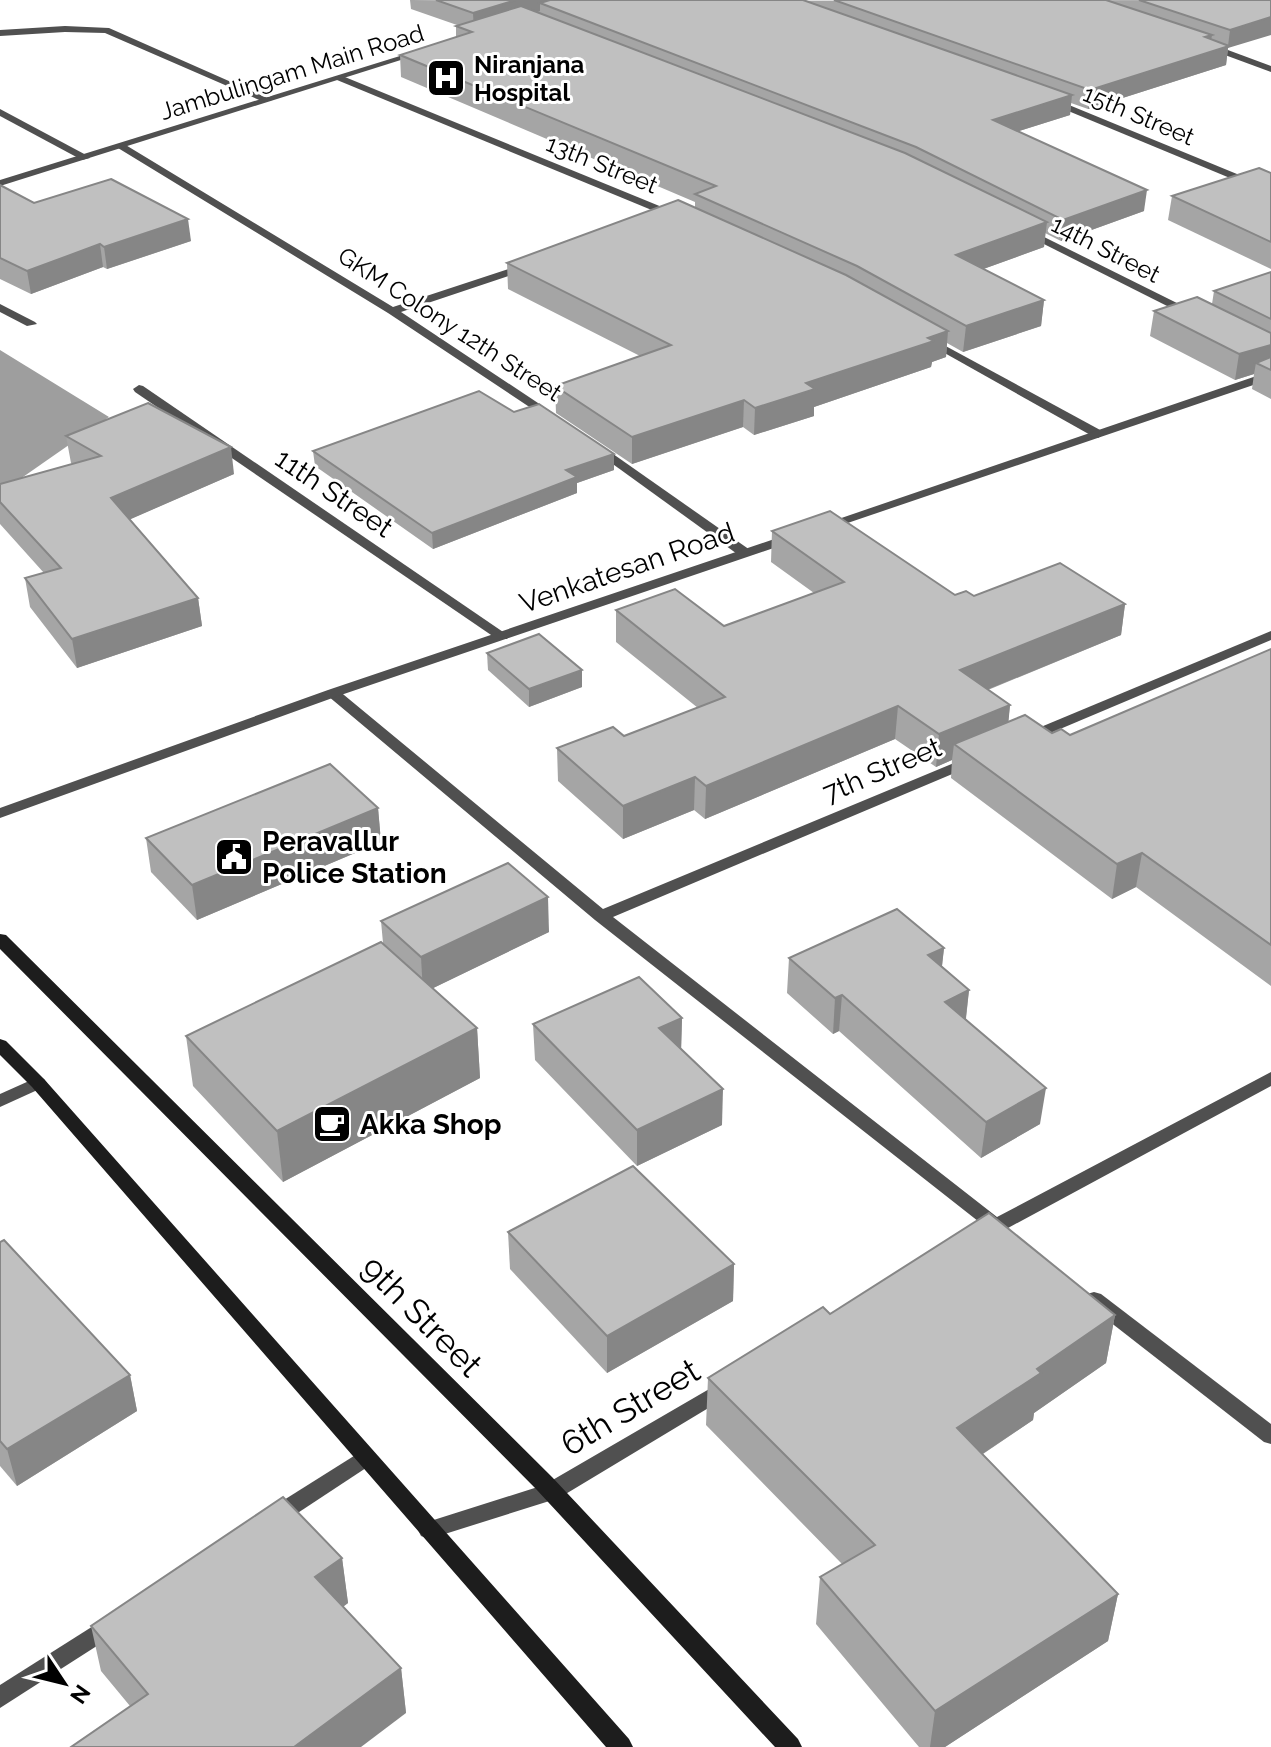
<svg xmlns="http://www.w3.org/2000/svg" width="1271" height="1747" font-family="Raleway,sans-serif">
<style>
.water{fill:#9e9e9e}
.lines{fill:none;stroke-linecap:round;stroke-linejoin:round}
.minor{fill:#505050;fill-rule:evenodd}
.tertiary{fill:#505050;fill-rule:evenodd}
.secondary{fill:#1d1d1d;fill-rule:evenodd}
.wall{fill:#a5a5a5}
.shaded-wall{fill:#868686}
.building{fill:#c0c0c0;stroke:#868686;stroke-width:2}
.labels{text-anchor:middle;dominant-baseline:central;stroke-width:6;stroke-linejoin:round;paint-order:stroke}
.far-poi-label{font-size:24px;font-weight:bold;fill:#000;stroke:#fff;text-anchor:start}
.far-street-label{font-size:24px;fill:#000;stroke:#fff}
.street-label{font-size:28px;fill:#000;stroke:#fff}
.poi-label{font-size:28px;font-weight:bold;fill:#000;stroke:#fff;text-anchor:start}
.near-street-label{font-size:34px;fill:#000;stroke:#fff}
</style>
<rect width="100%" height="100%" fill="#fff"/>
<polygon class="water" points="0,350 109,417 0,493"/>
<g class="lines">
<g class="minor">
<polygon points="65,26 109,28 272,100 264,102 105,33 65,32 0,36 0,30"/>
<polygon points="1209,43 1271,66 1271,72 1206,48 1205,46"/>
<polygon points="340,75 679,214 680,216 671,218 337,80 335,78"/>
<polygon points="1052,98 1271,188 1271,195 1049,103 1049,99"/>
<polygon points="0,109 88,156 90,158 82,160 0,116"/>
<polygon points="118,144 124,144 393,307 521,265 529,265 529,269 401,312 556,415 554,418 546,418 388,313 118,148"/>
<polygon points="1026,228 1195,312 1197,314 1187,316 1022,233 1022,229"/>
<polygon points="0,304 35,322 37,324 27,326 0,312"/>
<polygon points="929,337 1102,431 1104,434 1098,438 1094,437 925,342 925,338"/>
<polygon points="139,385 143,386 509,636 507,639 497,639 135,392 133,389"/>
<polygon points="596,442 750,550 750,556 740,556 592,449 592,443"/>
<polygon points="1271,631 1271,640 1034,740 1029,741 1022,737 1024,734"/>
<polygon points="333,689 338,690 603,909 966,758 976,758 979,761 976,764 613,917 997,1217 1271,1072 1271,1086 1008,1228 1006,1233 990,1236 983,1234 980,1229 983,1225 595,920 328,696 326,693"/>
<polygon points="38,1077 44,1079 47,1083 44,1087 0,1107 0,1094"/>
<polygon points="1094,1292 1101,1294 1271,1424 1271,1444 1264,1442 1087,1304 1084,1299 1087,1294"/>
<polygon points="723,1381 730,1383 733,1389 730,1395 559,1498 429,1539 421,1536 418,1530 421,1524 544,1485"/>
<polygon points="365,1449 372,1452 376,1458 372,1464 284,1522 276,1525 268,1522 265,1516 268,1510"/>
<polygon points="109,1616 117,1619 120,1626 117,1633 0,1708 0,1685"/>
</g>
<g class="tertiary">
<polygon points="416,51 423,53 0,186 0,180"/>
<polygon points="1271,371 1271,379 830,529 820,529 818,526"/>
<polygon points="792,533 797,534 797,540 338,696 0,818 0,808 328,690"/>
</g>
<g class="secondary">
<polygon points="0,934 6,935 552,1477 798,1739 802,1747 775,1747 536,1489 0,949"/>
<polygon points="0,1039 6,1041 44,1079 629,1739 633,1747 606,1747 32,1087 0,1055"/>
</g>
</g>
<g class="wall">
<polygon points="410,0 547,1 1271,0 1228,48 1226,65 1088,109 1071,103 1070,115 1019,131 1144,211 1061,241 1045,233 1044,247 983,269 1044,300 1041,326 963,352 947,343 946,357 932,362 931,367 814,407 814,416 754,435 743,427 632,464 556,413 555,386 640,356 508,289 507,263 695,207 695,202 401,77 400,55 456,37 456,26 457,25 411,9"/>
<polygon points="1271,173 1271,269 1168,220 1172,196"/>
<polygon points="0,185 34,203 191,241 107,269 103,267 31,294 0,279"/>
<polygon points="1271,272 1271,399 1252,389 1254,374 1235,380 1150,336 1154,311 1212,304 1214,291"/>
<polygon points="514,412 614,470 577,483 577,493 433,549 315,466 313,451"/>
<polygon points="66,436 234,474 130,519 198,598 202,626 77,668 30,607 25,578 44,573 0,524 0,484 73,464 71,463"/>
<polygon points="772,531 955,595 1125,604 1121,635 988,690 1010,705 1008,722 1052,733 1070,735 1271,649 1271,986 1136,887 1112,899 951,778 952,760 936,767 895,739 705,819 694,810 623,839 558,781 557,748 624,736 698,708 616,642 616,610 724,626 814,593 771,562"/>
<polygon points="487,653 582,670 582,687 529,707 488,670"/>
<polygon points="378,808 381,842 197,920 151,872 146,838"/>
<polygon points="381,921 549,932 433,988 477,1028 480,1078 283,1182 193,1086 186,1036 383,943"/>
<polygon points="944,948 942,966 969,990 966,1019 1040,1124 981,1158 839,1031 833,1034 787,993 789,958"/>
<polygon points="682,1018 681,1049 722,1125 637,1166 535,1060 533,1024"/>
<polygon points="508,1232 734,1264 733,1301 607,1373 510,1269"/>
<polygon points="0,1242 130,1375 137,1411 17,1486 0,1466"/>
<polygon points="830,1314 1115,1315 1106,1363 1034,1413 1033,1420 983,1454 1118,1594 1108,1641 945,1747 919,1747 816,1624 820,1577 842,1564 706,1425 708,1378"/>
<polygon points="342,1558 348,1603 343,1607 401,1668 406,1713 130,1706 101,1671 91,1626"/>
</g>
<g class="shaded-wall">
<polygon points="516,0 547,0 547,6 540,3 540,11 474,32 473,13"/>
<polygon points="1271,17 1271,35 1228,48 1226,65 1088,109 1090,90 1205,37 1212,35 1209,52 1228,46 1230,30"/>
<polygon points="1072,95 1070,115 991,140 993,120"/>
<polygon points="1147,190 1144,211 1061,241 1063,220"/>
<polygon points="188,219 191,241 107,269 104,247"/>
<polygon points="1047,222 1044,247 953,280 956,255"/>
<polygon points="100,244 103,267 31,294 27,271"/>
<polygon points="1044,300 1041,326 963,352 966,326"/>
<polygon points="948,331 946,357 932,362 931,367 814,407 814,416 754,435 755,408 806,383"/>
<polygon points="1271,345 1271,369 1256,363 1254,374 1235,380 1239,354"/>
<polygon points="744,400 743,427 632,464 632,437"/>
<polygon points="231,447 234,474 115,526 111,498"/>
<polygon points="614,454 614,470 577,483 577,493 433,549 432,533 566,470"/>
<polygon points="198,598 202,626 77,668 72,639"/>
<polygon points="1125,604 1121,635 957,702 960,670"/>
<polygon points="582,670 582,687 529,707 529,689"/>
<polygon points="1010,705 1007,738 954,744 952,760 936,767 939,734"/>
<polygon points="898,706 895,739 705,819 706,786"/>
<polygon points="695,777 694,810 623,839 623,806"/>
<polygon points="378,808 381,842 197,920 192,885"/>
<polygon points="1142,853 1136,887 1112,899 1117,864"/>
<polygon points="548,897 549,932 423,993 421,957"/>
<polygon points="944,948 940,983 928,955"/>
<polygon points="969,990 965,1025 945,1002"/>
<polygon points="842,995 839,1031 833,1034 835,998"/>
<polygon points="682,1018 681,1053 659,1028"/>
<polygon points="477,1028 480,1078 283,1182 277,1131"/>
<polygon points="1046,1088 1040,1124 981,1158 986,1122"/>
<polygon points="723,1089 722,1125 637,1166 637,1130"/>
<polygon points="734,1264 733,1301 607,1373 607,1336"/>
<polygon points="1115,1315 1106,1363 1034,1413 1033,1420 951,1475 957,1428 1037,1369"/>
<polygon points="130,1375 137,1411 17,1486 7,1449"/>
<polygon points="342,1558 348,1603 321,1622 315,1577"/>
<polygon points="1118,1594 1108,1641 945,1747 930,1747 935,1711"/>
<polygon points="401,1668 406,1713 361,1747 294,1747"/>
</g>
<g class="building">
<polygon points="436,0 516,0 473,13"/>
<polygon points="550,0 803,0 1072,95 993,120 1147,190 1063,220 916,147 540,3"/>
<polygon points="834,0 1106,0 1212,35 1205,37 1229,46 1090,90"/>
<polygon points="1139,0 1271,0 1271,17 1230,30"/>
<polygon points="521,6 905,153 1047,222 956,255 1044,300 966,326 857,266 695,194 716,186 400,55 472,32 456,26"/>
<polygon points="1259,168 1271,173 1271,242 1172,196"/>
<polygon points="111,179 188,219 104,247 100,244 27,271 0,258 0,185 34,203"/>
<polygon points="678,200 846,275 948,331 928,338 934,341 806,383 815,389 755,408 744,400 632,437 555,386 671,345 507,263"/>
<polygon points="1271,272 1271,319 1214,291"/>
<polygon points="1197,297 1271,333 1271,345 1239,354 1154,311"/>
<polygon points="1271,357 1271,370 1256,363"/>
<polygon points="479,391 514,412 539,404 614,454 566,470 577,477 432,533 313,451"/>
<polygon points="148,403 231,447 111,498 198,598 72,639 25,578 61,568 0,502 0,484 101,456 66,436"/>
<polygon points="830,511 955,595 966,591 974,596 1060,563 1125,604 960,670 1010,705 939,734 898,706 706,786 695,777 623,806 557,748 613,727 624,736 725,697 616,610 675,589 724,626 844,582 772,531"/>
<polygon points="539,634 582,670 529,689 487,653"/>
<polygon points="1271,649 1271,945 1142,853 1117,864 954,744 1025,715 1052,733 1061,729 1070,735"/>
<polygon points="330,764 378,808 192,885 146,838"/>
<polygon points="508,863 548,897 421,957 381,921"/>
<polygon points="897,909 944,948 928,955 969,990 945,1002 1046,1088 986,1122 842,995 835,998 789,958"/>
<polygon points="381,942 477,1028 277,1131 186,1036"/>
<polygon points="639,977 682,1018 659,1028 723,1089 637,1130 533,1024"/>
<polygon points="633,1166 734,1264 607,1336 508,1232"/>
<polygon points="989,1213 1115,1315 1037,1369 1041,1373 957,1428 1118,1594 935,1711 820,1577 875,1545 708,1378 823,1307 830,1314"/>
<polygon points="4,1240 130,1375 7,1449 0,1441 0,1242"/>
<polygon points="283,1497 342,1558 315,1577 401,1668 294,1747 71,1747 148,1694 91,1626"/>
</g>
<defs>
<symbol id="hospital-square" viewBox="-11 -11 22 22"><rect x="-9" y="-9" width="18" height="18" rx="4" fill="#000" stroke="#fff"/><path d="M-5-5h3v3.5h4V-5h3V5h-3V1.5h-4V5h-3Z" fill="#fff"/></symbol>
<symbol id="civic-square" viewBox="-11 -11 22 22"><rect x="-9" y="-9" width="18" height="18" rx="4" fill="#000" stroke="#fff"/><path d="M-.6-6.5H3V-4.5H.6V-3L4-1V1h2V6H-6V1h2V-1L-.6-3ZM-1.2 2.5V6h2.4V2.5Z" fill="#fff"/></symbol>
<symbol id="cafe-square" viewBox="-11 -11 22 22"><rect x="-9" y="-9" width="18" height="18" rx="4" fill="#000" stroke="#fff"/><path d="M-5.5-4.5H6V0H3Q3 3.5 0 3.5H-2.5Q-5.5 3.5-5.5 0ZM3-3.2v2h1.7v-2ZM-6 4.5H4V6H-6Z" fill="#fff"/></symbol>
</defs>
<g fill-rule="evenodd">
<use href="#hospital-square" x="424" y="56" width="44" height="44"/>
<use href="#civic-square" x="212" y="835" width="44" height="44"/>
<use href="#cafe-square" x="310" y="1102" width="44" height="44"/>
</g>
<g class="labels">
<g class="far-poi-label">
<text x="474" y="64">Niranjana<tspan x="474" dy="28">Hospital</tspan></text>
</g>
<g class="far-street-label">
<text transform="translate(292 72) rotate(-17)">Jambulingam Main Road</text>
<text transform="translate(1139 115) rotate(23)">15th Street</text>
<text transform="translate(602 164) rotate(22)">13th Street</text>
<text transform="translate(1106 249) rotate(27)">14th Street</text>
<text transform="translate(450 324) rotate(33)">GKM Colony 12th Street</text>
</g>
<g class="street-label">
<text transform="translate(334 493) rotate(34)">11th Street</text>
<text transform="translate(627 568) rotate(-19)">Venkatesan Road</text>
<text transform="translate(882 770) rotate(-23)">7th Street</text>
</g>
<g class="poi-label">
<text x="262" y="841">Peravallur<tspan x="262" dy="32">Police Station</tspan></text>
<text x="360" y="1124">Akka Shop</text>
</g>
<g class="near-street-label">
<text transform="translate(422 1316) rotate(45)">9th Street</text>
<text transform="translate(630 1407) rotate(-31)">6th Street</text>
</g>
</g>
<g transform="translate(64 1683) rotate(125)" stroke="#ffffff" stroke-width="6" paint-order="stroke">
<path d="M0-6L14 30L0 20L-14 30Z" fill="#000000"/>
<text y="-12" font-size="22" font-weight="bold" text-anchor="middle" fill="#000000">N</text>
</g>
</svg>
